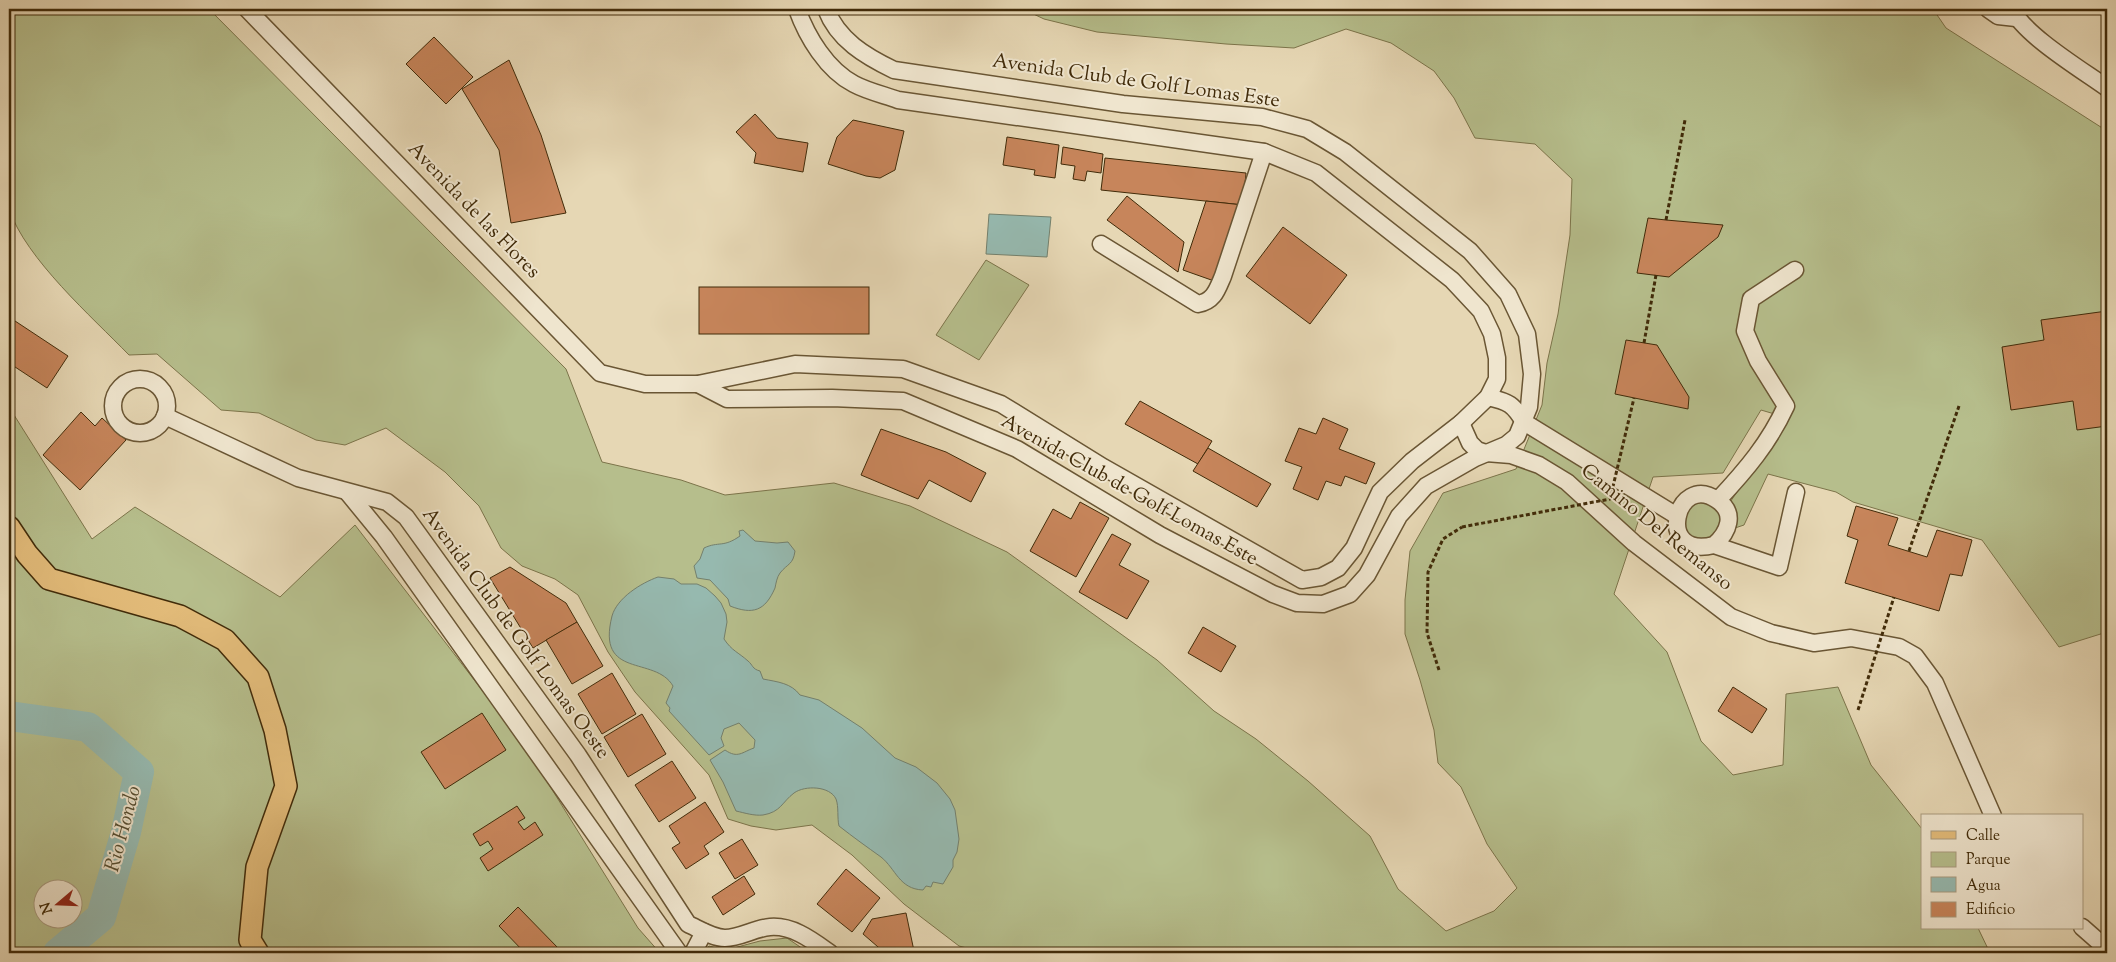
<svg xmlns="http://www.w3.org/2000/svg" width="2116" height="962" font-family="'Sorts Mill Goudy',serif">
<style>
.green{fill:#b6be8c;stroke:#7c744a;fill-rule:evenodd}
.water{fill:#96b9af;stroke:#74806d}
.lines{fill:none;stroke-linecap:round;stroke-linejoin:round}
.river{stroke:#96b9af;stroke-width:30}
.building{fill:#c7855b;stroke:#412b09}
.minor-casing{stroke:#6a5634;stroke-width:19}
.major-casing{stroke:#412b09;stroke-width:24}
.path{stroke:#412b09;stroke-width:3;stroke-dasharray:4 2.5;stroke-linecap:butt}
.minor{stroke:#efe5ce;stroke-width:16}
.major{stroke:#e3bc7a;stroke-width:21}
.path-bridge{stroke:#412b09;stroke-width:3;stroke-dasharray:4 2.5;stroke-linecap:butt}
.labels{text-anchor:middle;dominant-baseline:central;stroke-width:4;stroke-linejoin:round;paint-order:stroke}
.street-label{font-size:20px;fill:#412b09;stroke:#efe5ce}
.water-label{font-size:21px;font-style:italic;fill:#564e32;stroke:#efe5ce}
</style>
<rect width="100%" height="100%" fill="#e6d7b4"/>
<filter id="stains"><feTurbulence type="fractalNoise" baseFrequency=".004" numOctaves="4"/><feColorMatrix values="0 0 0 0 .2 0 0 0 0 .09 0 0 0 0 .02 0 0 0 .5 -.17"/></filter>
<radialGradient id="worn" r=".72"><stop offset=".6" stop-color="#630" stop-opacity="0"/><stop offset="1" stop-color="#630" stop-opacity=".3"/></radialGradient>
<g class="green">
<path d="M9,9H209L566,369L602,462L681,480L725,495L834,483L910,506L1007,552L1157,660L1214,711L1256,739L1308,781L1370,836L1398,889L1446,931L1494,911L1517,888L1487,844L1461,787L1438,763L1434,730L1420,680L1405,634V600L1410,551L1443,493L1516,469L1542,405L1547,363L1558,314L1570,235L1572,179L1535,144L1475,138L1454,98L1434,71L1391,43L1346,29L1294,48L1226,44L1097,32L1044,19L1023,9H1933L1946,28L2107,131V632L2059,647L1982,540L1853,502L1836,492L1768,474L1744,525L1729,530L1726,508L1788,418L1761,410L1723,473L1653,477L1614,594L1667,652L1701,741L1733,775L1783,765L1786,694L1838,687L1871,765L1922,829V928H1978L1990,953H986L959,946L904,904L852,855L812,825L776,830L751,826L728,819L709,775L635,692L608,652L578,595L555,579L522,566L501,548L479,506L445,472L386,428L345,445L316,440L259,413L221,410L157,354L129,355C92,317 26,259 9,209Z"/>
<polygon points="986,260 1029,285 979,360 936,335"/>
<path d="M9,407L92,539L135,507L280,597L355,525L525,746L638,928L660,953H9ZM42,890H72V920H42Z"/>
<circle cx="1702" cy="521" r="19"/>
<polygon points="787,938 809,953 701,953 709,946 726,950 760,941"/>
</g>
<g class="water">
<polygon points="989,214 1051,217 1047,257 986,254"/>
<path d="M743,530L755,541L777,543L788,542L795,551C793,565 788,563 780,573C777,577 776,583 775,588C765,611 753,615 730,606L728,599L710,580L697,578L694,566L700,559L704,548C719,541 723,548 740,536L739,531Z"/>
<path d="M658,577L674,579L681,584H697L706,588L715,596L721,603L726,614L727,622L724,639C732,651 738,652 748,661C753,665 752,669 760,671L763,679C778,682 791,683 800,695L819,700L862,728L895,758L916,767L937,783L950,799L955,810L959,839L957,852L953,860V867L943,884L933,882L931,887L926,886L923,890C899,889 896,869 881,857C867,847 853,837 839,826C837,818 839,807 836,799C830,786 805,785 794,793C782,802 781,812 763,815C754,816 745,813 736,811L723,782L710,760L725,750C738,759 742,752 754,748L755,740L739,723L724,729L721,738L724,746L709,755L669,711L670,708L666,703L673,686C655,655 596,680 612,616C617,598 641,583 658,577Z"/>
</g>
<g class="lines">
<polyline class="river" points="9,716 88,727 139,772 126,832 101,917 58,953"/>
</g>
<g class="building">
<polygon points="434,37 473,77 446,104 406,64"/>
<polygon points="509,60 541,135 566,213 511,223 499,150 462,89"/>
<polygon points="755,114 777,138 808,143 803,172 754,163 756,153 736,132"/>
<polygon points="853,120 904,131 895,170 880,178 866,176 828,164 837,137"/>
<polygon points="1007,137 1059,145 1055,178 1034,175 1035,170 1003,165"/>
<polygon points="1063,147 1103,154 1101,173 1087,171 1085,181 1073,179 1075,166 1061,164"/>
<polygon points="1105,158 1246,173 1243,205 1101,190"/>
<polygon points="1127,196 1184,242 1178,272 1107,220"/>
<polygon points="1206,201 1243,205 1217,282 1183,270"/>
<polygon points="1648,218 1666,220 1723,225 1718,237 1669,277 1637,273"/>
<polygon points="1283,227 1347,275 1310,324 1246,276"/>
<rect x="699" y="287" width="170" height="47"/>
<polygon points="2107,311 2107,426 2077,430 2073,401 2011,410 2002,347 2044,340 2041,320"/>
<polygon points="9,317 68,356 47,388 9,363"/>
<polygon points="1626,340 1657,345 1689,397 1688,409 1615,394"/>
<polygon points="1140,401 1212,441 1198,464 1125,424"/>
<polygon points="81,412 95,426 102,418 126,440 80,490 43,455"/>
<polygon points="1323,418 1348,429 1339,449 1375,463 1366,484 1345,476 1341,486 1326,481 1318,500 1293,489 1302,467 1285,461 1299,428 1316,434"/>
<polygon points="881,429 946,452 986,473 971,502 929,480 918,499 861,475"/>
<polygon points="1208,448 1271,484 1257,507 1193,471"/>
<polygon points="1080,502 1109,518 1076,577 1030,551 1053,509 1071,519"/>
<polygon points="1856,506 1898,518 1888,545 1927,557 1937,530 1972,540 1962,576 1950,574 1939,611 1845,583 1858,540 1847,536"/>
<polygon points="1112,534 1131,544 1119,565 1149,581 1127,619 1079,592"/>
<polygon points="510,567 566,603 577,622 533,648 490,578"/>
<polygon points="577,622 603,666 572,684 546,640"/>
<polygon points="1203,627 1236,646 1221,672 1188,653"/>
<polygon points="612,673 636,714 602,734 578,694"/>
<polygon points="1733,687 1767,709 1752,733 1718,711"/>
<polygon points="482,713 506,750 445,789 421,752"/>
<polygon points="642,714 666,754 628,777 604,737"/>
<polygon points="672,761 696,798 659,822 635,785"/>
<polygon points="705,802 724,832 704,846 709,854 686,869 672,848 680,843 669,826"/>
<polygon points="517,806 525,818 518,822 524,830 535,822 543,835 488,871 480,858 493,849 488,841 480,846 473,834"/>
<polygon points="742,839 758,865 735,879 719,853"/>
<polygon points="846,869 880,898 852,932 817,904"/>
<polygon points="744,876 755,894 723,915 712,897"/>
<polygon points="518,907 559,949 555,953 525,953 499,926"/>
<polygon points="906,913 914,951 885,953 863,934 872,919"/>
</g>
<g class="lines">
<defs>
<g id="minor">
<path d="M247,9L600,373L645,384H698L795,364L903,369L1001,404L1103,467L1302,580L1321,577L1338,568L1354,548L1380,492L1412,461L1461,423L1488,397L1497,379V358L1492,334L1481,311L1452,280L1316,173L1264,152L898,100C884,95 867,91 854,84C827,70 807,37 797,9"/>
<polyline points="1988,9 1998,16 2016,18"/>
<path d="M2012,9C2024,35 2082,70 2107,88"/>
<path d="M1101,244L1198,304C1214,301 1217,290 1223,276L1264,152"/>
<circle cx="140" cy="406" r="27"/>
<path d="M698,384L727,399L832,398L903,401L1017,449L1160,535L1273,594L1297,603L1323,604L1350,594L1367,575L1399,516L1426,486L1475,458L1506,445L1517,436L1529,407L1532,374L1527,334L1508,294L1470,251L1345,152L1307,129L1262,117L1123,104L894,70C865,56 838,40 826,9"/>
<path d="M1488,397C1509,402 1513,404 1524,422L1677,516"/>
<path d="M165,416L298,478L387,502L406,517L578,755L688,924C699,929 713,938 725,938C740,938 755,928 770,927C793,925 813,941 830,953"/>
<polyline points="1461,423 1470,443 1477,450 1486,453 1511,455 1539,465 1567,482 1634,543 1731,617 1771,633 1814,643 1851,638 1899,647 1915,656 1935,683 1993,816"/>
<polyline points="348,493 384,537 679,953"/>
<path d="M1718,500C1746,470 1769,443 1786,406L1758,361L1745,331L1751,299L1795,270"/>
<path d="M1714,545C1728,533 1737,513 1717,500C1676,471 1654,560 1714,545L1779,567L1796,492"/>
<polyline points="2082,927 2107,949"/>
<polyline points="693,953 704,932"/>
</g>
<polyline id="major" points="9,527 27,554 49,579 180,616 225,640 258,677 275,730 286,786 257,867 250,940 258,953"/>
</defs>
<use href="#minor" class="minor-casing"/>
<use href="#major" class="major-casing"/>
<g class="path">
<polyline points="1666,220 1685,120"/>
<polyline points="1644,343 1656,275"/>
<polyline points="1909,551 1959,406"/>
<polyline points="1439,670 1427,633 1428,572 1443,539 1462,527"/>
</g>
<use href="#minor" class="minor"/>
<use href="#major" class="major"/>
<g class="path-bridge">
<polyline points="1462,527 1610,499 1634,398"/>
<polyline points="1858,710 1894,597"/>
</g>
</g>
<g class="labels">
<g class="street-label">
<text transform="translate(1136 82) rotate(8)">Avenida Club de Golf Lomas Este</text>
<text transform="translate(473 211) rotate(46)">Avenida de las Flores</text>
<text transform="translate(1129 491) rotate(29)">Avenida Club de Golf Lomas Este</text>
<text transform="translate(1656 528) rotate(39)">Camino Del Remanso</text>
<text transform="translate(515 634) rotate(54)">Avenida Club de Golf Lomas Oeste</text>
</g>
<g class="water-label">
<text transform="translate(124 829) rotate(-75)">Rio Hondo</text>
</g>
</g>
<rect width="2116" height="962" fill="none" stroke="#e6d7b4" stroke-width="30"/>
<rect x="10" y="10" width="2096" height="942" fill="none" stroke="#412b09" stroke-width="2.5"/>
<rect x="15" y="15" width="2086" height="932" fill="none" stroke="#412b09"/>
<rect x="1921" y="814" width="162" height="115" fill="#efe5ce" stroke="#a99b7f"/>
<rect x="1931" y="831" width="25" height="8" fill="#e3bc7a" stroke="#a99b7f"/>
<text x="1966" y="840" font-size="15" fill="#412b09">Calle</text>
<rect x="1931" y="852" width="25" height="15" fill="#b6be8c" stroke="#a99b7f"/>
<text x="1966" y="864" font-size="15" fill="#412b09">Parque</text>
<rect x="1931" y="877" width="25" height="15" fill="#96b9af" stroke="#a99b7f"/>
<text x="1966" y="890" font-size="15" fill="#412b09">Agua</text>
<rect x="1931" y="902" width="25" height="15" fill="#c7855b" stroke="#a99b7f"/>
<text x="1966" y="914" font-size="15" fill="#412b09">Edificio</text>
<g transform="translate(58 904) rotate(251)"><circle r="24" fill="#efe5ce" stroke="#a99b7f"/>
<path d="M0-4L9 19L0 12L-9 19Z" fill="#8f2418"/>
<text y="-8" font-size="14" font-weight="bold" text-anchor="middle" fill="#412b09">N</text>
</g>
<rect width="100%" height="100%" filter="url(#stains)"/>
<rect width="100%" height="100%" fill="url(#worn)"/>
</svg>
